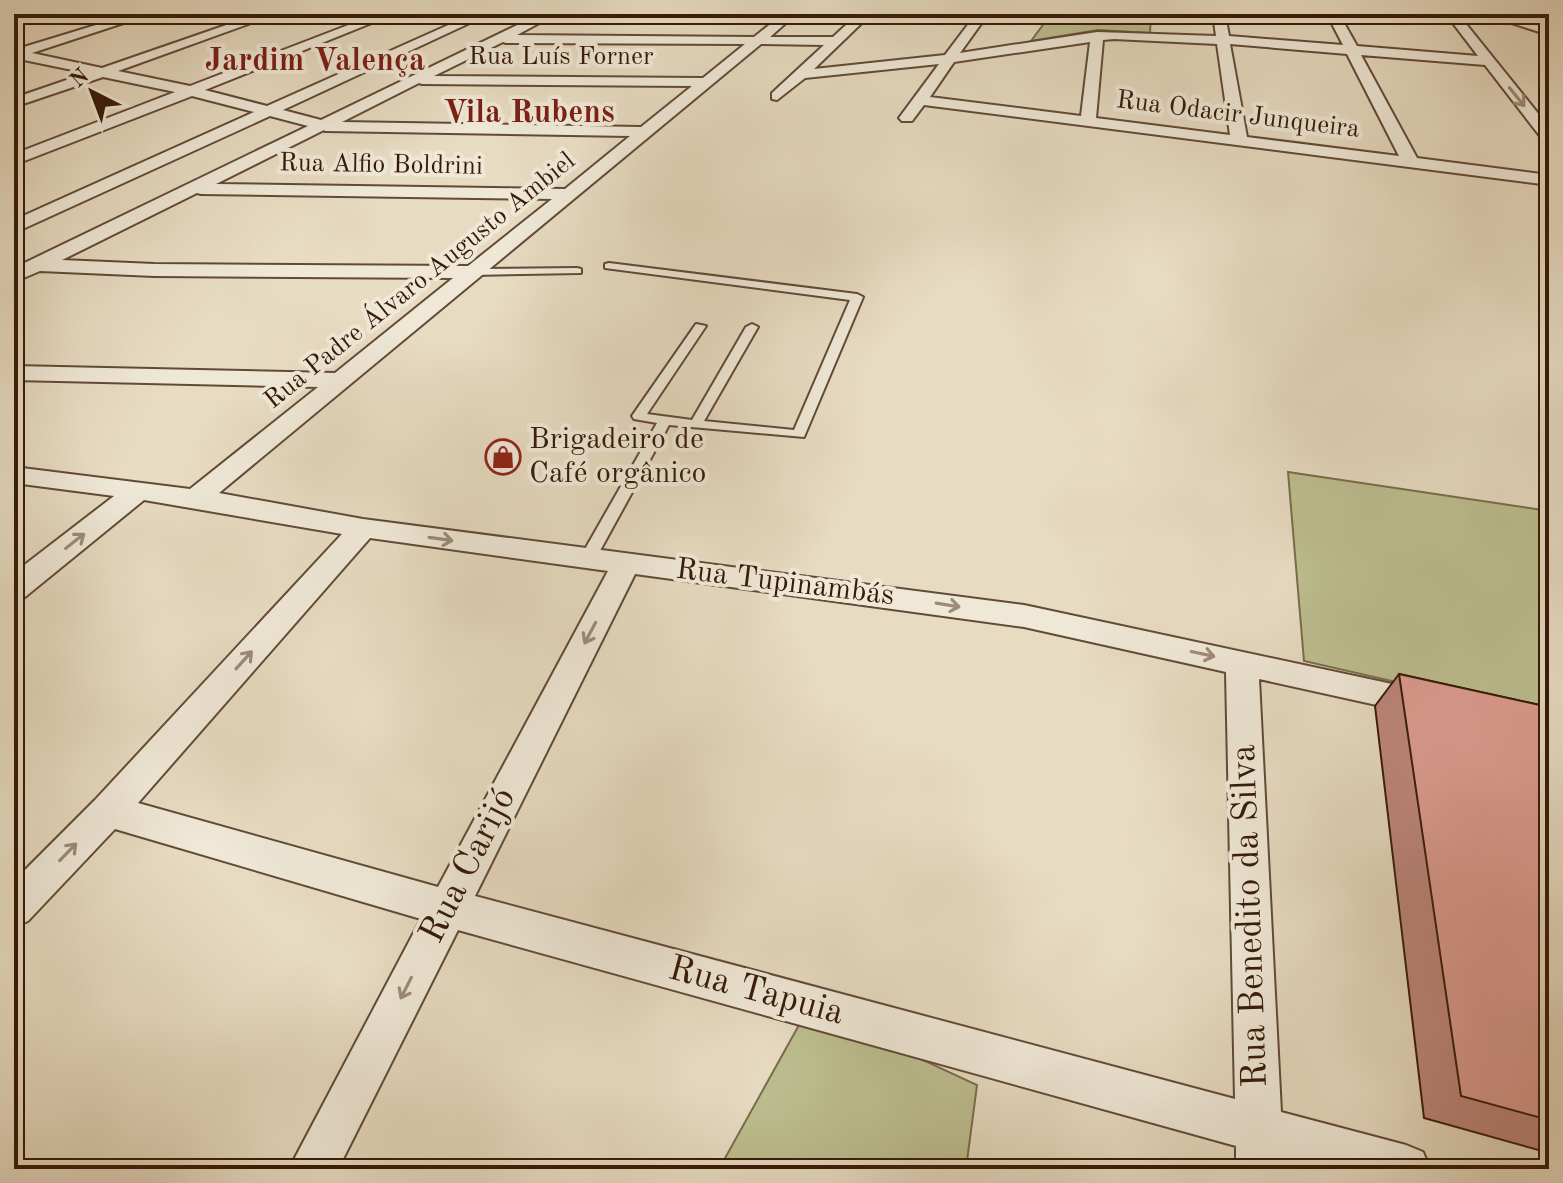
<svg xmlns="http://www.w3.org/2000/svg" width="1563" height="1183" font-family="'Old Standard TT',serif">
<style>
.green{fill:#bcbe8f;stroke:#796c4b;stroke-width:2}
.lines{fill:none;stroke-linecap:round;stroke-linejoin:round}
.service-casing{stroke:#624a36;stroke-width:4}
.minor-casing{stroke:#624a36;stroke-width:4}
.service{fill:#efe8d7;fill-rule:evenodd}
.minor{fill:#efe8d7;fill-rule:evenodd}
.wall{fill:#be867e;stroke:#361a07;stroke-width:2}
.building{fill:#dd9c92;stroke:#361a07;stroke-width:2}
.oneway{stroke:#9c8b79}
.labels{text-anchor:middle;dominant-baseline:central;stroke-width:8;stroke-linejoin:round;paint-order:stroke}
.far-street-label{font-size:26px;fill:#361a07;stroke:#efe8d7}
.poi-label{font-size:30px;fill:#361a07;stroke:#efe8d7;text-anchor:start}
.street-label{font-size:30px;fill:#361a07;stroke:#efe8d7}
.far-district-label{font-size:32px;font-weight:bold;fill:#7a1f14;stroke:#efe8d7}
.near-street-label{font-size:36px;fill:#361a07;stroke:#efe8d7}
</style>
<rect width="100%" height="100%" fill="#e7dbc2"/>
<filter id="stains"><feTurbulence type="fractalNoise" baseFrequency=".0025" numOctaves="4"/><feColorMatrix values="0 0 0 0 .2 0 0 0 0 .09 0 0 0 0 .02 0 0 0 .5 -.17"/></filter>
<radialGradient id="worn" r=".72"><stop offset=".6" stop-color="#630" stop-opacity="0"/><stop offset="1" stop-color="#630" stop-opacity=".3"/></radialGradient>
<g class="green">
<polygon points="1051,14 1151,14 1150,33 1098,30 1031,41"/>
<polygon points="1288,472 1549,511 1549,717 1304,661"/>
<polygon points="809,1007 977,1085 966,1169 719,1169"/>
</g>
<g class="lines">
<defs>
<g id="service">
<polygon points="609,263 857,294 863,297 804,437 669,425 596,558 588,563 580,558 657,423 634,419 632,416 696,324 706,326 647,414 692,420 746,327 752,324 758,327 704,421 794,430 850,300 605,268 605,264"/>
<polygon points="577,268 581,269 581,273 472,275 467,272 472,269"/>
</g>
<g id="minor">
<polygon points="14,14 35,14 14,21"/>
<path d="M132,14H151L32,53L102,68L258,14H276L118,71L190,86L377,14H394L205,90L267,106L473,14H489L283,110L321,120L540,14H556L517,35L754,37L783,14H796L770,37H833L858,14H871L814,69L945,55L976,14H988L960,53L1097,32L1216,36L1213,14H1225L1229,36L1343,45L1327,14H1339L1357,46L1478,56L1446,14H1458L1549,127V142L1543,140L1485,65L1361,55L1417,158L1549,175V185L924,105L912,121H902L899,118L939,64L805,78L777,100L772,99V93L824,45L761,44L219,493L363,519L1024,605L1434,693L1439,702L1434,711L1422,715L1259,679L1281,1112L1406,1145L1423,1152L1430,1169H1320L1283,1159L1284,1169H1236V1146L458,930L338,1169H289L421,919L115,829L28,921L14,927V881L95,800L342,534L144,500L25,597L14,600V573L114,496L14,483V467L190,489L318,387L14,380V366L335,373L453,278L154,276L40,271L14,282V268L308,126L270,116L14,233V220L254,112L192,96L14,165V154L175,92L103,77L14,107V98L87,73L14,58V50ZM1114,39L1217,44L1230,135L1096,118L1103,40ZM503,42L506,43L745,44L703,78L434,76ZM1090,42L1081,116L930,97L954,62ZM1230,44L1347,54L1399,156L1247,137ZM419,83L422,84L692,86L641,127L342,122ZM324,130L325,131L630,136L565,189L216,184ZM197,193L201,194L552,199L468,266L154,264L62,260ZM370,538L608,571L438,887L138,803ZM635,574L1024,627L1226,672L1235,1099L475,896Z"/>
<polygon points="1483,14 1502,14 1549,27 1549,35"/>
</g>
</defs>
<use href="#service" class="service-casing"/>
<use href="#minor" class="minor-casing"/>
<use href="#service" class="service"/>
<use href="#minor" class="minor"/>
</g>
<polygon class="wall" points="1399,674 1549,707 1549,1153 1424,1118 1375,706"/>
<polygon class="building" points="1399,674 1549,707 1549,1120 1461,1096"/>
<defs><path id="oneway-shaft" d="M-6 0H5M1.5-3L5.5 0L1.5 3" fill="none" stroke-width="1.6" stroke-linecap="round" stroke-linejoin="round" transform="scale(2)"/></defs>
<g class="oneway">
<use href="#oneway-shaft" transform="translate(1517 97) rotate(51)"/>
<use href="#oneway-shaft" transform="translate(441 539) rotate(8)"/>
<use href="#oneway-shaft" transform="translate(75 541) rotate(-38)"/>
<use href="#oneway-shaft" transform="translate(948 605) rotate(9)"/>
<use href="#oneway-shaft" transform="translate(590 633) rotate(118)"/>
<use href="#oneway-shaft" transform="translate(1203 654) rotate(12)"/>
<use href="#oneway-shaft" transform="translate(244 660) rotate(-48)"/>
<use href="#oneway-shaft" transform="translate(68 852) rotate(-46)"/>
<use href="#oneway-shaft" transform="translate(406 988) rotate(117)"/>
</g>
<defs>
<symbol id="shop-ring" viewBox="-11 -11 22 22"><circle r="9.5" fill="#efe8d7" stroke="#8f2418" stroke-width="1.5"/><path d="M-5-2.5h2.3a2.7 3.5 0 0 1 5.4 0H5L5.5 6h-11ZM-1.5-2.5h3a1.5 2.3 0 0 0-3 0Z" fill="#8f2418"/></symbol>
</defs>
<g fill-rule="evenodd">
<use href="#shop-ring" x="483" y="437" width="40" height="40"/>
</g>
<g class="labels">
<g class="far-street-label">
<text x="561" y="57">Rua Luís Forner</text>
<text transform="translate(1238 115) rotate(7)">Rua Odacir Junqueira</text>
<text transform="translate(381 165) rotate(1)">Rua Alfio Boldrini</text>
<text transform="translate(420 281) rotate(-39)">Rua Padre Álvaro Augusto Ambiel</text>
</g>
<g class="poi-label">
<text x="529" y="440">Brigadeiro de<tspan x="529" dy="34">Café orgânico</tspan></text>
</g>
<g class="street-label">
<text transform="translate(785 583) rotate(7)">Rua Tupinambás</text>
</g>
<g class="far-district-label">
<text x="315" y="62">Jardim Valença</text>
<text x="529" y="114">Vila Rubens</text>
</g>
<g class="near-street-label">
<text transform="translate(469 866) rotate(-63)">Rua Carijó</text>
<text transform="translate(1251 916) rotate(-92)">Rua Benedito da Silva</text>
<text transform="translate(756 992) rotate(15)">Rua Tapuia</text>
</g>
</g>
<rect width="1563" height="1183" fill="none" stroke="#e7dbc2" stroke-width="48"/>
<rect x="16" y="16" width="1531" height="1151" fill="none" stroke="#361a07" stroke-width="4"/>
<rect x="24" y="24" width="1515" height="1135" fill="none" stroke="#361a07" stroke-width="2"/>
<g transform="translate(92 92) rotate(318)" stroke="#efe8d7" stroke-width="6" paint-order="stroke">
<path d="M0-6L14 30L0 20L-14 30Z" fill="#361a07"/>
<text y="-12" font-size="22" font-weight="bold" text-anchor="middle" fill="#361a07">N</text>
</g>
<rect width="100%" height="100%" filter="url(#stains)"/>
<rect width="100%" height="100%" fill="url(#worn)"/>
</svg>
